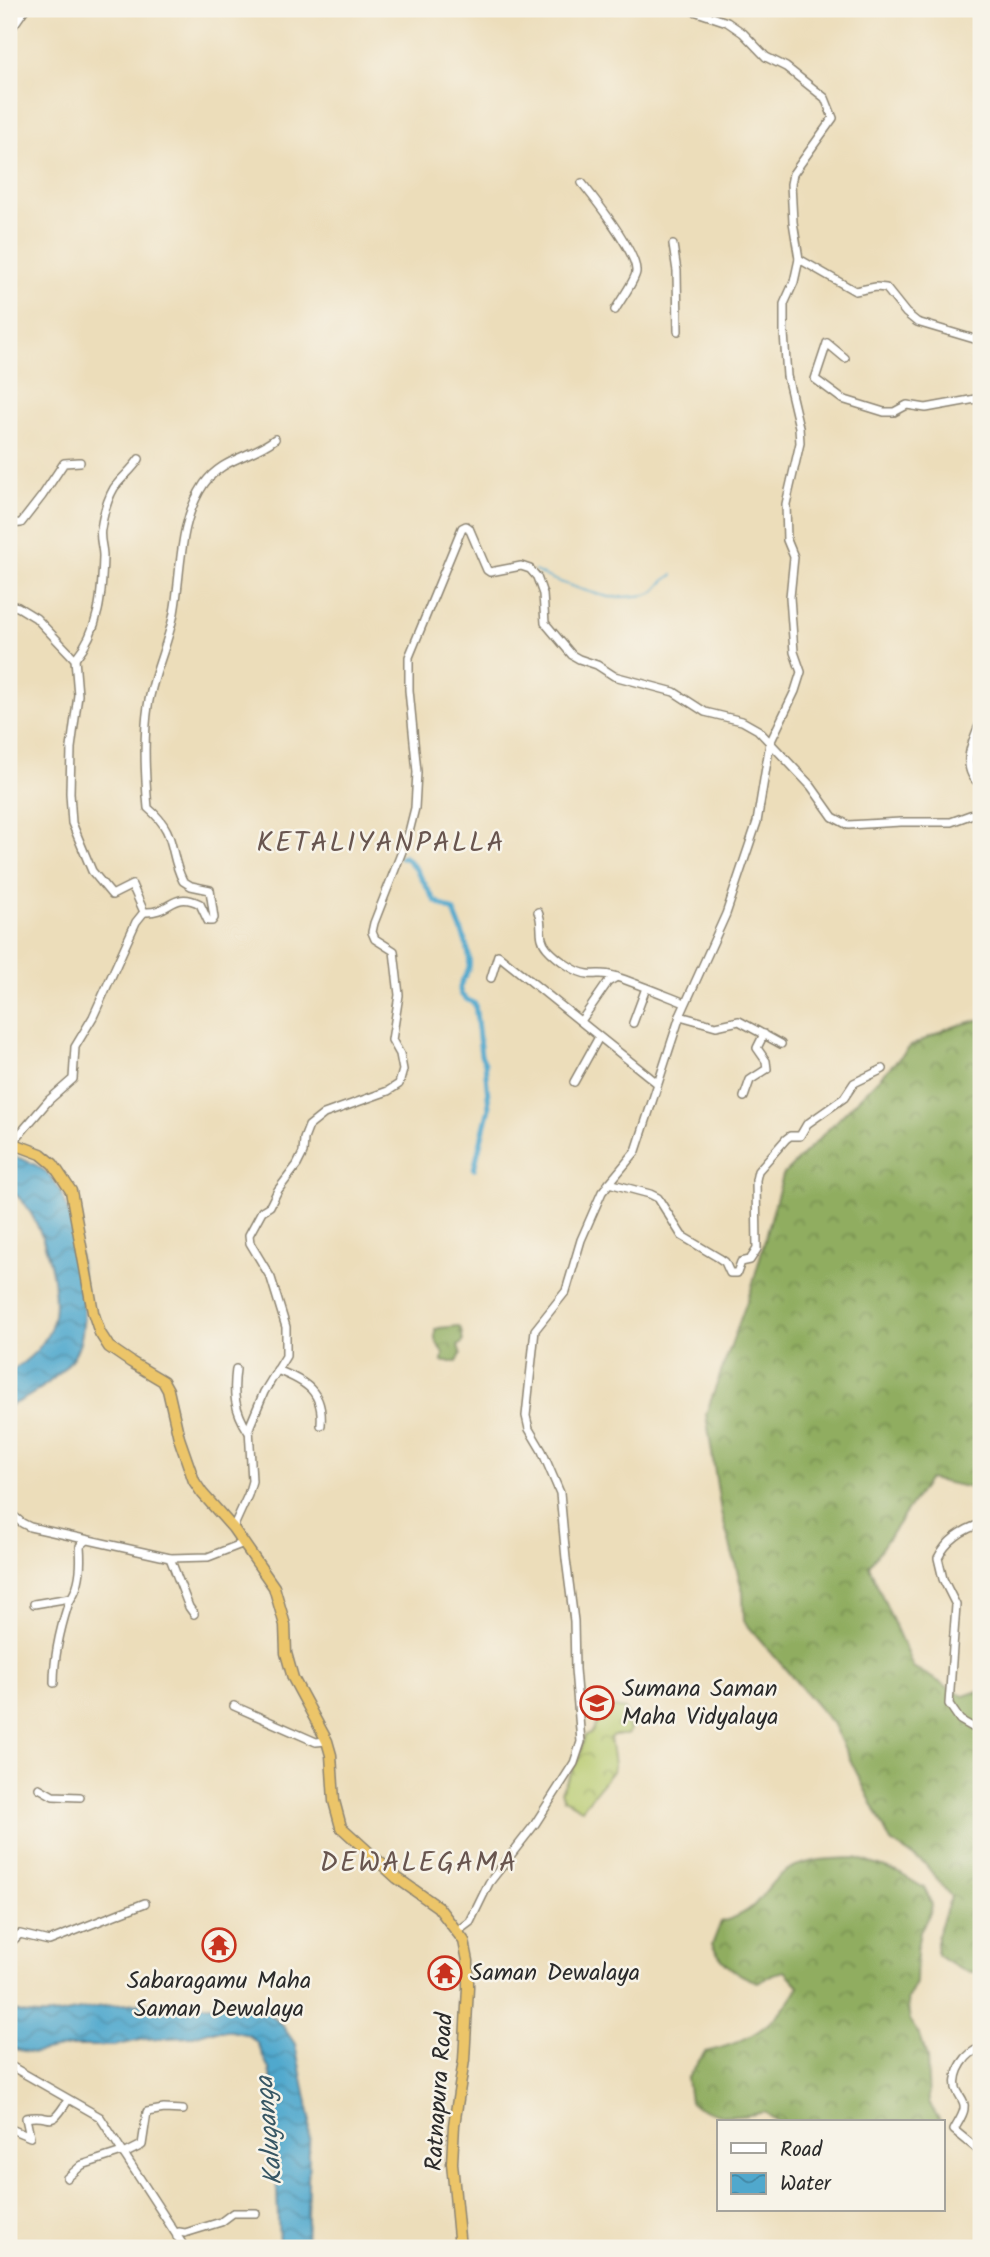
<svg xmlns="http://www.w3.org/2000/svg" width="990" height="2257" font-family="Kalam,sans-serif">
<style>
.forest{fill:url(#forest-crowns);stroke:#5e6c46;stroke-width:2}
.park{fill:url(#park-crowns);stroke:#707a4c;stroke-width:2}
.water{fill:url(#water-waves);stroke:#3e6a7c;stroke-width:2}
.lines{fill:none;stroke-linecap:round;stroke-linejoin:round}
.stream{stroke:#50a8cd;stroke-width:2}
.canal{stroke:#50a8cd;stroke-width:5}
.minor-casing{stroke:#8c8472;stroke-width:10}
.highway-casing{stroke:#8c8472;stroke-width:13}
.minor{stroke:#fff;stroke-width:7}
.highway{stroke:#ecc569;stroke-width:10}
.labels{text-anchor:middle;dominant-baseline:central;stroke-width:5;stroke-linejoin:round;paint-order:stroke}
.poi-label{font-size:24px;fill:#2b2b2b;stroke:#f7f3e8;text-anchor:start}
.street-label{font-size:24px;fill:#2b2b2b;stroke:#f7f3e8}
.water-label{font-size:26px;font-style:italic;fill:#385764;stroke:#f7f3e8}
.quarter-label{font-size:28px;letter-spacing:2px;fill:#68554f;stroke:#f7f3e8}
</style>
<defs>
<pattern id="forest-crowns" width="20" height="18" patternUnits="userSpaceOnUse" patternTransform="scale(1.75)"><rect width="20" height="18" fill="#90ad60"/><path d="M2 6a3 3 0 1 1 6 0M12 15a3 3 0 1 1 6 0" fill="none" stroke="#768d4f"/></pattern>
<pattern id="park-crowns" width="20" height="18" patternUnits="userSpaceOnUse" patternTransform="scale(1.75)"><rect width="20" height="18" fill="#b6c96c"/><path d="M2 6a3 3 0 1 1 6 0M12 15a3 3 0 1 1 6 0" fill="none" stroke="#94a359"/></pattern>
<pattern id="water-waves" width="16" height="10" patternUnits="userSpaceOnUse" patternTransform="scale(1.75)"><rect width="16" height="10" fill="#50a8cd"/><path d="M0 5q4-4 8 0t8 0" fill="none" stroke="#4389a7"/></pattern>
</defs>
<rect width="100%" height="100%" fill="#f7f3e8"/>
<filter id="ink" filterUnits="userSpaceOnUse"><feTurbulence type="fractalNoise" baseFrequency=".0143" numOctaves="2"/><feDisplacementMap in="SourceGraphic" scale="14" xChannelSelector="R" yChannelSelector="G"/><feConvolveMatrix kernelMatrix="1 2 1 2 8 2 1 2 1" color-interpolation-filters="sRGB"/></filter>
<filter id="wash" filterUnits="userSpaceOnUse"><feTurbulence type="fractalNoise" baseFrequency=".00686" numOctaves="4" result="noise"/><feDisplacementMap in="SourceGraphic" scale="28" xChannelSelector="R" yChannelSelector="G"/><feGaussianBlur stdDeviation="1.57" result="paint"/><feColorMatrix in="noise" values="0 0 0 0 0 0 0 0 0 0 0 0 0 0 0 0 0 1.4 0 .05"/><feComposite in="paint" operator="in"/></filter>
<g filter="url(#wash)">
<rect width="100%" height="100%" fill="#ecddba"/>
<g class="forest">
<path d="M981,1019V1490L929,1479L869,1566L913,1667L964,1696L981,1690V1972C964,1974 951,1965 937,1955V1936L951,1897L925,1864L891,1842L832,1723L744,1621L743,1592L721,1512L706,1414L751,1290L783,1175L911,1046L946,1029Z"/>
<polygon points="458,1326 461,1329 463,1342 458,1346 461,1354 457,1362 442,1362 443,1354 435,1339 435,1330 439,1328"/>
<path d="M856,1858L897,1872L924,1888L932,1904L930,1913L920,1931L917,1948L916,1983L907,2000L910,2021L920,2036L927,2057L929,2103L941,2122H779L764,2112C734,2119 715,2119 690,2102L687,2079L705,2052C749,2042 775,2026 799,1986L785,1971L773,1974L758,1982C736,1975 723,1964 712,1945L721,1922C733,1918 745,1914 754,1905C764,1895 771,1881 783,1873C804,1858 832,1859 856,1858Z"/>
</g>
<path class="park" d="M614,1708L626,1710L630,1731L626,1735H613L610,1738L614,1764L612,1771L582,1809L564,1799L561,1791L578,1760L585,1736L592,1732C599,1720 600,1712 614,1708Z"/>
<g class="water">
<path d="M9,1155C25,1160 39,1164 51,1177C76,1204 93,1314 78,1348C67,1373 33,1396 9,1406V1372C28,1361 45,1346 52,1324C63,1291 41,1206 9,1190Z"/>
<path d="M237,2000L250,2002L267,2012L282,2025L295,2044L310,2117L306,2248H279L274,2097L269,2069L257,2043L249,2035L231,2031H209L190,2037L145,2039L114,2046H70L34,2053L9,2048V2009C22,2014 37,2016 51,2015C72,2013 93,2006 114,2005C128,2004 143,2002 157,2003C185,2003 210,2010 237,2000Z"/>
</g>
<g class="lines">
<path class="stream" d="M535,571C551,580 590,593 609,597C614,598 648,596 652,593C661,588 659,582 673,575"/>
<path class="canal" d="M401,857H405L416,869L435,901L454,911C459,926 472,951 469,967C467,976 457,984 461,994C464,999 470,1001 475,1004L481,1055L485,1063L489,1108L474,1169"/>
</g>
</g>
<g filter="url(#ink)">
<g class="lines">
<defs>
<g id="minor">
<polyline points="688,9 727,22 743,33 766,57 786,67 825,98 833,118 793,174 791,184 793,222 799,259 855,291 876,287 886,288 906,313 917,322 981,341"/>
<polyline points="9,32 25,9"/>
<path d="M582,183C594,198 638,254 636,272C636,279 620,301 615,310"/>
<polyline points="673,245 677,271 678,331"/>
<polyline points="845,358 827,343 815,379 842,399 884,412 894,412 907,405 926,408 981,398"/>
<polyline points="9,524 21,523 42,496 64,463 80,462"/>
<path d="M9,605L18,607L36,618L75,659L78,695L71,748L70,793L72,823L92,871L112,895L132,885L144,912C171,914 172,890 200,904L208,921H212L214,918L210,890L191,886L183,881C168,852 178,833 148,808C145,775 143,739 148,706C153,674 168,645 174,613C182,569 178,523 204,484C222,458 252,457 275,439"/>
<path d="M75,659C100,629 102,594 103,556C103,547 99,538 101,529C103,516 107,500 114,488C121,478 132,470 139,459"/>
<path d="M981,721C972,741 959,769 981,785"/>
<path d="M538,912C544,924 537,937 547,948C555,957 575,973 588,974C599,975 601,972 614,976C638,984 662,994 685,1003"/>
<polyline points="491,978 498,955 657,1083"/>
<polyline points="680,1016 716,1026 739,1021 781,1044"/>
<polyline points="581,1021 608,982 617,977"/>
<polyline points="633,1023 646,988"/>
<polyline points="574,1082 599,1037"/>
<polyline points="744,1097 750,1080 767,1069 766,1061 757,1048 764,1034"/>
<polyline points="12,1143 49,1100 73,1079 75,1047 93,1017 136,922 144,912"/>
<polyline points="609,1183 650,1194 658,1198 682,1236 719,1258 725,1262 730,1273 737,1273 741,1262 750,1260 757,1249 756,1180 758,1171 786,1139 790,1136 800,1136 807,1124 844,1098 854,1083 883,1069"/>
<path d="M236,1369C233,1393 234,1410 248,1431"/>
<path d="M277,1370C305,1381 324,1391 321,1425"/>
<polyline points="9,1512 22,1523 30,1527 170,1558 208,1557 244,1543"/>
<path d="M981,1524C963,1529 946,1541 938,1558L943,1579L956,1605L949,1704L960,1720L981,1732"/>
<polyline points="233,1528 248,1495 252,1481 249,1428 264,1392 286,1356 286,1327 271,1278 250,1243 249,1235 262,1211 270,1206 278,1190 297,1165 303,1153 304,1139 309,1126 324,1114 388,1091 399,1084 403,1070 400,1054 392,1040 399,995 394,951 375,939 372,932 374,923 408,836 415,808 417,772 409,690 409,657 462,528 466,526 469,528 487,570 490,572 521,566 530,569 537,577 543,594 545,623 572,655 579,659 597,665 614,676 674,692 705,712 742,721 758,730 811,786 833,817 848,825 901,822 951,822 981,811"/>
<polyline points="170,1558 189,1607 194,1614"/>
<polyline points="34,1604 70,1598"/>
<path d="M54,1683C54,1657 60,1630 68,1605C70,1599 73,1596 75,1591C81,1578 81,1559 80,1546L87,1540"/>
<polyline points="234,1706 316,1742 327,1741"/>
<polyline points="39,1788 53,1796 80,1797"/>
<polyline points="458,1931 470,1922 489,1883 535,1824 574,1763 581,1742 575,1669 574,1621 566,1559 560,1493 542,1451 529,1429 526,1416 535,1330 566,1291 581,1240 602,1192 636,1151 680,1016 726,914 757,822 770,743 795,691 801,672 794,652 790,597 794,557 787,540 786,504 800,443 799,427 787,376 784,333 784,304 794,282 799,259"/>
<polyline points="9,1944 20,1934 49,1941 145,1903"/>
<path d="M981,2048C966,2052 953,2072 956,2088C958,2095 966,2101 964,2109C963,2116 957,2124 954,2130L981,2152"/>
<polyline points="9,2065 100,2117 185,2248"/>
<path d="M9,2132L11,2129L30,2137L26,2118C54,2112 48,2132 68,2100"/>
<polyline points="124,2154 142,2145 147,2112 164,2109 183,2110"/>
<polyline points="67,2178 82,2165 122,2152"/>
<polyline points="177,2237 179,2232 185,2233 221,2222 233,2213 256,2213"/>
</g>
<polyline id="highway" points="9,1142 41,1154 53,1164 71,1191 93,1312 100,1333 109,1347 131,1362 163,1381 168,1390 179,1438 194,1481 202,1493 233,1528 274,1587 285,1625 286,1653 293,1678 327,1741 331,1755 334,1801 341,1827 397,1878 438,1907 464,1941 468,1961 468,1988 464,2060 454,2125 452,2163 460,2248"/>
</defs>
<use href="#minor" class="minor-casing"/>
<use href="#highway" class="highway-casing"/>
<use href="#minor" class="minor"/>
<use href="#highway" class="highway"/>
</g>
</g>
<defs>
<symbol id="school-ring" viewBox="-11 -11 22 22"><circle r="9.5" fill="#f7f3e8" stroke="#c8321e" stroke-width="1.5"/><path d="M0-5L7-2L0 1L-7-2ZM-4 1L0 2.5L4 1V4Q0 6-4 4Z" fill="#c8321e"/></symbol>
<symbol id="temple-ring" viewBox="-11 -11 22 22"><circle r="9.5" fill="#f7f3e8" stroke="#c8321e" stroke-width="1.5"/><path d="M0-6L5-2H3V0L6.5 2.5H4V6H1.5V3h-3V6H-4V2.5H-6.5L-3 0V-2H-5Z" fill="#c8321e"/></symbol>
</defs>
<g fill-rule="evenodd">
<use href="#school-ring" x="578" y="1684" width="38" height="38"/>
<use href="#temple-ring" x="200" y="1926" width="38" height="38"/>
<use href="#temple-ring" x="426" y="1954" width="38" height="38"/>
</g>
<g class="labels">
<g class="poi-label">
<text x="622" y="1689">Sumana Saman<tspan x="622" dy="28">Maha Vidyalaya</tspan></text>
<text x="470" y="1973">Saman Dewalaya</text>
<text x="219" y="1981" text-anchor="middle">Sabaragamu Maha<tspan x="219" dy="28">Saman Dewalaya</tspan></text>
</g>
<g class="street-label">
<text transform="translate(440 2092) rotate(-86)">Ratnapura Road</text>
</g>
<g class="water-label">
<text transform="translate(270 2131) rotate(-95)">Kaluganga</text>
</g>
<g class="quarter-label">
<text x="381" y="843">KETALIYANPALLA</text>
<text x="419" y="1863">DEWALEGAMA</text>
</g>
</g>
<rect width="990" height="2257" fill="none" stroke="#f7f3e8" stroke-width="35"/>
<rect x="717" y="2120" width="228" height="91" fill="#f7f3e8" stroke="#a5a39c" stroke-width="2"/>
<rect x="731" y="2143" width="35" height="10" fill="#ffffff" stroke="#a5a39c" stroke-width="2"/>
<text x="780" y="2156" font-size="21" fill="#2b2b2b">Road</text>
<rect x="731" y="2173" width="35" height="21" fill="url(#water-waves)" stroke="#a5a39c" stroke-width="2"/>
<text x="780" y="2190" font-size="21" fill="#2b2b2b">Water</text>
</svg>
